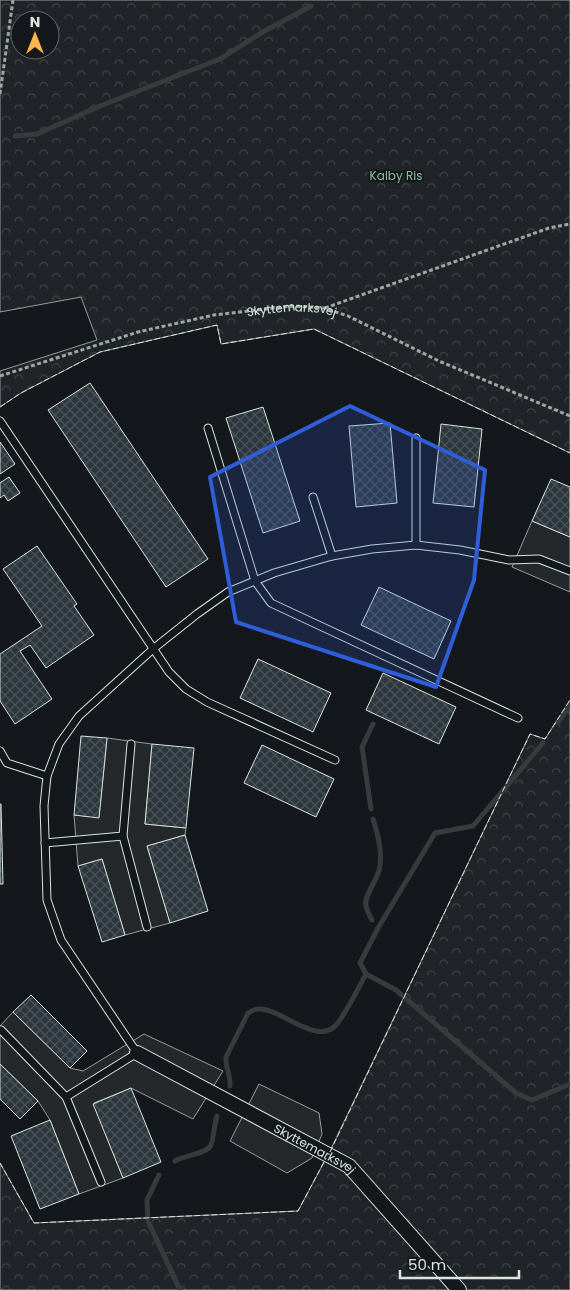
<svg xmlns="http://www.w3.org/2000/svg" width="570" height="1290" font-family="Poppins,sans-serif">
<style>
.forest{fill:url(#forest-crowns);stroke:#939e99;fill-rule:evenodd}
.parking{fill:#24282b;stroke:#939e99}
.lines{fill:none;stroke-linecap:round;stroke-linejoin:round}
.stream{stroke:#363b3e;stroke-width:5}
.building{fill:url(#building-cross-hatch);stroke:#d8e6dc}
.service-casing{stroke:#d8e6dc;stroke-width:9}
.minor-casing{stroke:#d8e6dc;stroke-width:16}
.path{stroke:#9da8a2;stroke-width:3;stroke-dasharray:4 2.5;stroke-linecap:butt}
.service{stroke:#14181c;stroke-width:7}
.minor{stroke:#14181c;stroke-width:14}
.fence{stroke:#d8e6dc;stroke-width:1;stroke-dasharray:6 2.5;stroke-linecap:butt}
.marked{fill:#305dd8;fill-opacity:0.2;stroke:#305dd8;stroke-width:4;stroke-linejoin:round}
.labels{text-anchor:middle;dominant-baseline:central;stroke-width:4;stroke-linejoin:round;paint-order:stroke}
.park-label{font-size:12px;fill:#8ac095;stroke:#14181c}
.street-label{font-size:12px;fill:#d8e6dc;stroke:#14181c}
</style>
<defs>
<pattern id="forest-crowns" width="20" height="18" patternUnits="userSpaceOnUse" patternTransform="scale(1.25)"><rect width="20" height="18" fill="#202428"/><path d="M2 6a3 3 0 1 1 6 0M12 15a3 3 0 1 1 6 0" fill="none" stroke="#404447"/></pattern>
<pattern id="building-cross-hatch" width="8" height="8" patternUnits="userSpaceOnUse" patternTransform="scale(1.25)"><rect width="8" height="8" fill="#2c363c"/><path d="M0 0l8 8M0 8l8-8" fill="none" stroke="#4a5358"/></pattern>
</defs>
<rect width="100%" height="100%" fill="#14181c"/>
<g class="forest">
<path d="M0,0H570V453L314,329L221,344L217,325L100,352L21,393L0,407V371L97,340L81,297L0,312ZM20,20H50V50H20Z"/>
<polygon points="570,700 570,1290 0,1290 0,1163 34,1223 298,1211 328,1155 530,734 545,739"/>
</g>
<g class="parking">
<polygon points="532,521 570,537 570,592 512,567"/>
<polygon points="107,738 152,744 145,824 186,828 185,835 147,846 170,923 125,935 102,859 78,866 74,815 99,817"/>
<polygon points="13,1012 70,1068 83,1071 144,1034 223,1071 193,1119 131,1088 94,1103 123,1178 79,1194 50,1120 38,1101 0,1064 0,1026"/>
<polygon points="259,1084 319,1113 322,1134 312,1158 287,1173 230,1141"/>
</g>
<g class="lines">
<g class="stream">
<polyline points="15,136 37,134 100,106 220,59 261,33 311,6"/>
<polyline points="559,721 570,704"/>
<polyline points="543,743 473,826 435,833 378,928 360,963 366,974 396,990 516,1093 532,1100 570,1084"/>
<polyline points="371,809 362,747 373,724"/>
<path d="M372,920C370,916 367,911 366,906C363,896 379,879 380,866C382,851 378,834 373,819"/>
<path d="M230,1086C231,1075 225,1067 226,1057L248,1013C251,1011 255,1009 258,1009C279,1007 314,1044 334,1027C345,1017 358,988 366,974"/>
<path d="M175,1161C184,1155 207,1154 211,1145C214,1136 214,1125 217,1116"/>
<polyline points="159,1175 147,1200 148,1221 180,1290"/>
</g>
</g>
<g class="building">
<polygon points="90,383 208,559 166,587 48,410"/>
<polygon points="263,407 300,521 263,533 226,418"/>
<polygon points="390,423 397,503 356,507 349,426"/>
<polygon points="441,424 482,429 474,507 433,503"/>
<polygon points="0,442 15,464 0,474"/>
<polygon points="9,477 20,493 8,501 4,495 0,498 0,483"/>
<polygon points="551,479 570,487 570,537 532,521"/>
<polygon points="37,546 77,604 74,606 94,635 46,668 30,645 20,651 52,699 15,724 0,701 0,654 42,626 3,569"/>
<polygon points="379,587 451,621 434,659 361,625"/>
<polygon points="258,659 331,693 313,732 240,698"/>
<polygon points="383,673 456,707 439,744 366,710"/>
<polygon points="81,736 107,738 99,818 74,815"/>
<polygon points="152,744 194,748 186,828 145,824"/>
<polygon points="262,745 334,779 316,817 244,783"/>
<polygon points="0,804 1,804 3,884 0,884"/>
<polygon points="185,835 208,911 170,923 147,846"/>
<polygon points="102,859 125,935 102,942 78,866"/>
<polygon points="31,995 87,1051 70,1068 13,1012"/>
<polygon points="0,1064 38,1101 20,1119 0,1099"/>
<polygon points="131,1088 161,1162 123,1178 93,1104"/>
<polygon points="50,1120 79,1194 40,1209 11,1136"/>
</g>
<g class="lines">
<defs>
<g id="service">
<polyline points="0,421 169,672 186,689 207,702 335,760"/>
<polyline points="208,428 255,581 271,603 518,718"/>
<polyline points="313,497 332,556"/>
<polyline points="416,545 416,438"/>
<polyline points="131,744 123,836 147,927"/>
<polyline points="0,751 7,763 47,776"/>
<polyline points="45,843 123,836"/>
<polyline points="1,1030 66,1097 101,1182"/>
<polyline points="66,1097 137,1053 61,940 47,900 44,806 47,776 59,744 79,716 153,649 197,614 228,592 274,573 332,556 372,549 416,545 460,550 509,560 539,559 570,571"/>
</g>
<g id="minor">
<path id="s2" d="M137,1053L349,1166L459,1290"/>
</g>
</defs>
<use href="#service" class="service-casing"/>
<use href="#minor" class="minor-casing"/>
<g class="path">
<polyline points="0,94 13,0"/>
<polyline points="325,308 549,228 570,224"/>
<path id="s1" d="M0,376L138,332L214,315L291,306L324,308L348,316L439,361L570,416"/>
</g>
<use href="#service" class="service"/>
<use href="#minor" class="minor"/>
<g class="fence">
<polyline points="0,407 21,393 100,352 217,325 221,344 314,329 570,453"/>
<polyline points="330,1152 530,734 545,739 570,700"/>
<polyline points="0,1163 34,1223 298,1211 326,1158"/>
</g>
</g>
<path class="marked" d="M350,406L485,470L474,580L436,687L236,622L210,477Z"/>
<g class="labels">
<g class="park-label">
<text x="396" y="175">Kalby Ris</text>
</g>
<g class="street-label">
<text stroke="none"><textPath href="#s1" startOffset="301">Skyttemarksvej</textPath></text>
<text stroke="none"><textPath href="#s2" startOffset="202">Skyttemarksvej</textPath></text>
</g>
</g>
<g transform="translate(35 35)"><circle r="24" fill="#14181c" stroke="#626a69"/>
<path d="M0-4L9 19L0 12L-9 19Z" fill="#ffb74d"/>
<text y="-8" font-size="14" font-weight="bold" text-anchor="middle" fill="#d8e6dc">N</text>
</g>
<path d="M400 1270v8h119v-8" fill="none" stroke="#d8e6dc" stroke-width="2.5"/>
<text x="408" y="1270" font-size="15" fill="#d8e6dc" stroke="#14181c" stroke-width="4" paint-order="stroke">50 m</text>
</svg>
